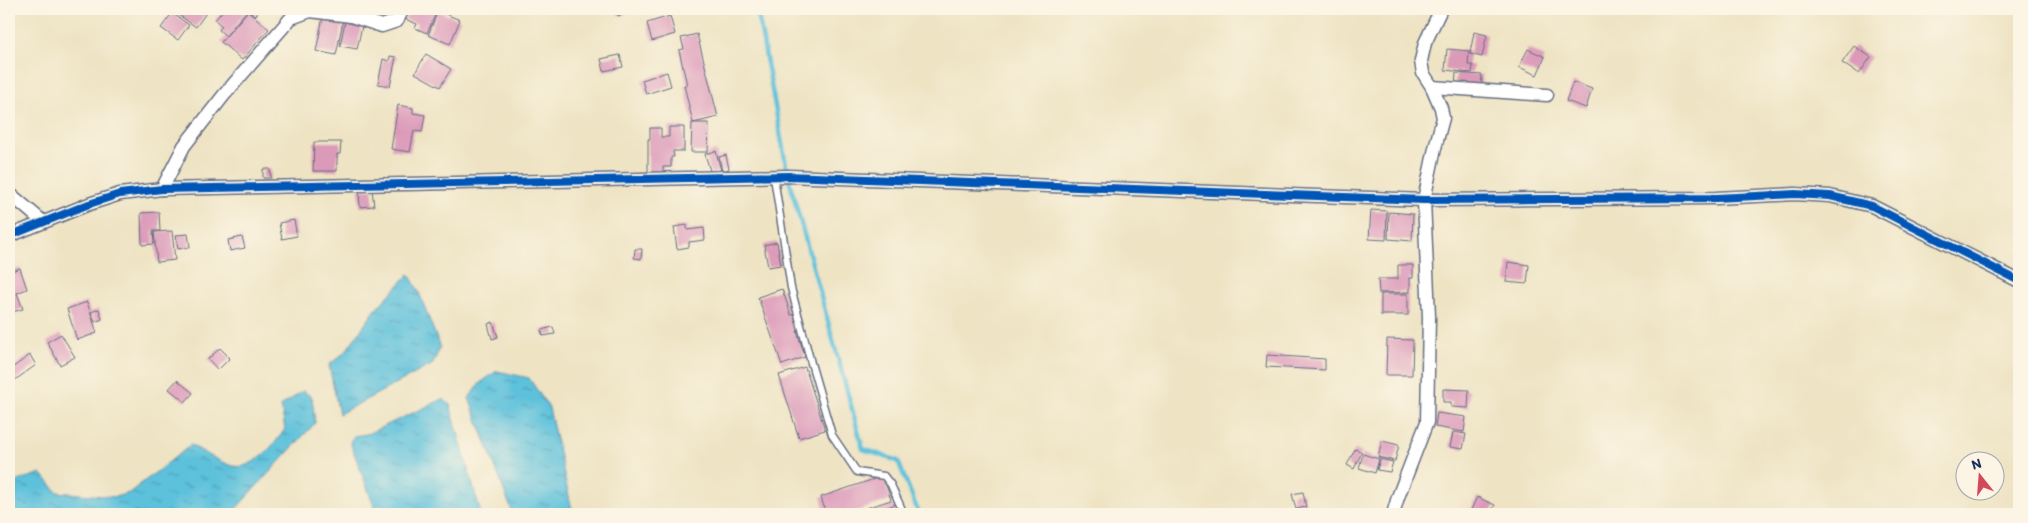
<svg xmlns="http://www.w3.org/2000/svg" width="2028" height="523" font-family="Itim,sans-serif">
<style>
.water{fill:url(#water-ripples);stroke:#3c789c}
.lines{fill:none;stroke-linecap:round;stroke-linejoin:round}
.stream{stroke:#5dc1db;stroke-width:4.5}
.building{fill:#dc9ab9}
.lane-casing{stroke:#656e81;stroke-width:9}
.street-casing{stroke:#656e81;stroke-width:15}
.lane{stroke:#fff;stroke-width:6}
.street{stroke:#fff;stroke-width:12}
.cycleway-casing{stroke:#fcf5e5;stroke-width:11}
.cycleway{stroke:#0057b8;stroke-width:8}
</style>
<defs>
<pattern id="water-ripples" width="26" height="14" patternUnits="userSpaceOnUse" patternTransform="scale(1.25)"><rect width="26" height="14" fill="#5dc1db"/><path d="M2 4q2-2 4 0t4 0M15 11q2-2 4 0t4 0" fill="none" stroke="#4c9db5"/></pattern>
</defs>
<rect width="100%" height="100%" fill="#fcf5e5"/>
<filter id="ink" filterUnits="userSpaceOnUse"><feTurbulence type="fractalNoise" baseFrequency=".02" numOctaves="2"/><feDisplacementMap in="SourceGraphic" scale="10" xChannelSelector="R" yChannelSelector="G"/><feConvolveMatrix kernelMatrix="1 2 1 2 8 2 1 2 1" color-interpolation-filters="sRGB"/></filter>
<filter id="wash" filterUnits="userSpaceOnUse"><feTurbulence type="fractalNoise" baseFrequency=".0096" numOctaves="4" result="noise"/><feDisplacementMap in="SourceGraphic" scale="20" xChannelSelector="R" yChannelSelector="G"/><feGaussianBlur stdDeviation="1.12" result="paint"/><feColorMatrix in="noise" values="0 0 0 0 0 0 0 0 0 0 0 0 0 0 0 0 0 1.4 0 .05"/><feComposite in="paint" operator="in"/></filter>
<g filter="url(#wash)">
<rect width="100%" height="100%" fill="#eee3c3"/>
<g class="water">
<polygon points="409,274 418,290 440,347 433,364 339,414 329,365 345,352 376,309"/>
<polygon points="497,371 529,378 549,408 573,514 513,514 469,398 480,383"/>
<path d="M303,391L312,397L315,423L231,514H20L9,504C9,478 20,481 41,473L57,492L115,497L129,493L191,445C202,451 221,463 233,466C253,471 276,443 285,429L281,406Z"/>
<polygon points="443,399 450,405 481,514 377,514 350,442 354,436 367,434"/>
</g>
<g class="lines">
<polyline class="stream" points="757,9 788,176 863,449 898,461 919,514"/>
</g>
<g id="blocks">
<g class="building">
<polygon points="175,9 200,9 206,13 196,27 173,11"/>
<polygon points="224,9 228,11 230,9 261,9 255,16 247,10 226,36 219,30 222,26 215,20"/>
<polygon points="410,9 431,9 437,11 427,33 415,28 417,24 405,19"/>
<polygon points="616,9 640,9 618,16"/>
<polygon points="248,11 269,29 242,60 221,42"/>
<polygon points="438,11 460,20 450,44 428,35"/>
<polygon points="172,13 189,25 178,40 161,28"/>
<polygon points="670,16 675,34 652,41 647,23"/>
<polygon points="323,17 343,21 336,55 316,51"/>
<polygon points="345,22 362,26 357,49 340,46"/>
<polygon points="1474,32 1487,35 1482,57 1470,54"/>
<polygon points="697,34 718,117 693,123 684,85 687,85 679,50 684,49 681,38"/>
<polygon points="1854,46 1871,57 1859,74 1842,63"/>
<polygon points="1447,49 1469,51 1468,65 1473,65 1472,73 1445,70"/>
<polygon points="1528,49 1545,57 1537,75 1519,67"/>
<polygon points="426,54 451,69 440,87 415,73"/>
<polygon points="620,55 623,67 604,71 601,59"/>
<polygon points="390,56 396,57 390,86 378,84 383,59 389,61"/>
<polygon points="667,72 671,86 646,94 642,80"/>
<polygon points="1456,73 1482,75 1481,89 1455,87"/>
<polygon points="1573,82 1592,89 1586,108 1566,101"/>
<polygon points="398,105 413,108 413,113 425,115 422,132 414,131 410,152 391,149"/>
<polygon points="692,123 709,123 708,152 691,152"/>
<polygon points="669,127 684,127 684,151 673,151 674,157 671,157 671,167 663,167 663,173 648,174 648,139 650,139 650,128 661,128 661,137 669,137"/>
<polygon points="314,142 341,142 340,154 337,154 337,171 313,171"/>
<polygon points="716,151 721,171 711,174 705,154"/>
<polygon points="726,155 729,169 722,171 719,157"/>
<polygon points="263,169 270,169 271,178 263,178"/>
<polygon points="372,189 374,206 360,207 359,190"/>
<polygon points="1371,210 1387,211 1386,240 1369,239"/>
<polygon points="159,212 160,231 153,231 154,244 142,245 141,213"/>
<polygon points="1389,212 1413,214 1412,241 1388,239"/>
<polygon points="294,220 297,236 282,239 279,223"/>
<polygon points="687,225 687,230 704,228 705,240 689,242 689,247 677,249 674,227"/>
<polygon points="172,231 175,260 157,262 154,232"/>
<polygon points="188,234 190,247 178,249 176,235"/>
<polygon points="242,237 245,248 230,251 228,240"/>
<polygon points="777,242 781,265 768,267 764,245"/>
<polygon points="635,249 642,249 641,259 634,258"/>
<polygon points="1508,262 1529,265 1527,284 1506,282"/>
<polygon points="1398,265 1413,265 1413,278 1410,278 1410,292 1379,293 1378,279 1398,279"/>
<polygon points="20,268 27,289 17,293 23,309 9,313 9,272"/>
<polygon points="782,289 791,315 796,314 801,330 797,331 805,357 782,365 758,297"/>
<rect x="1381" y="294" width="27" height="21"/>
<polygon points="87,302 97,333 77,340 67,309"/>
<polygon points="99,309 102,319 95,322 91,312"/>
<polygon points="493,322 498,337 492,339 488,324"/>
<polygon points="553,327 555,334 543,336 541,330"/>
<polygon points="61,334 75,357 60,365 47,342"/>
<polygon points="1387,339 1413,340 1412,375 1386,375"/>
<polygon points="220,348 230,358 218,370 208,359"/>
<polygon points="30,355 36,365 15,380 9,370"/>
<polygon points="1267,355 1325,359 1325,370 1266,367"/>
<polygon points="805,367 825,430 799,438 779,375"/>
<polygon points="177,380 193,393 185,402 169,389"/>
<polygon points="1443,389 1469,390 1468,408 1451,407 1451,402 1443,402"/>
<polygon points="1437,413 1466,417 1464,432 1435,427"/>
<polygon points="1453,432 1466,434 1463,449 1450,447"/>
<polygon points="1382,441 1399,445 1395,461 1378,457"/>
<polygon points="1355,449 1362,452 1354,469 1347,465"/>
<polygon points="1363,454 1379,459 1375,473 1359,468"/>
<polygon points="1380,459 1393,462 1390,472 1377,470"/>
<polygon points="883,476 891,500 848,514 826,514 821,497"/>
<polygon points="1303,492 1306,507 1296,509 1292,494"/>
<polygon points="1477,497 1495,505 1490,514 1475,514 1470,512"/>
<polygon points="896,504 900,514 867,514"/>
</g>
</g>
</g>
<g filter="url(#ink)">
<use href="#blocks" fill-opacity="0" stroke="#656e81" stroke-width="1"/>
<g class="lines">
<defs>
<polyline id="lane" points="774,177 791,288 811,363 832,435 857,472 884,476 891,485 904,514"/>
<g id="street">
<polyline points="1432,87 1547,95"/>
<polyline points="162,189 184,146 224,95 291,18 310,11 351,16 382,26 397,21 403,9"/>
<polyline points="9,193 42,221"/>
<polyline points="9,236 89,204 120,194 162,189 788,176 1424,200 1716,198 1795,194 1830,196 1872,206 2019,281"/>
<polyline points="1393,514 1398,497 1427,422 1429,317 1424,200 1435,148 1443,118 1441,108 1432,87 1423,73 1421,61 1425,43 1441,9"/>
</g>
</defs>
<use href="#lane" class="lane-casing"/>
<use href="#street" class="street-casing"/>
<use href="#lane" class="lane"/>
<use href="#street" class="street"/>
<defs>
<polyline id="cycleway" points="9,236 89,204 120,194 162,189 788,176 1424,200 1716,198 1795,194 1830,196 1872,206 2019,281"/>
</defs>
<use href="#cycleway" class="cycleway-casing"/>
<use href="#cycleway" class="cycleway"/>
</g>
</g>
<rect width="2028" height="523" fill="none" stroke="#fcf5e5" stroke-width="30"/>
<g transform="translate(1980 476) rotate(343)"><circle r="24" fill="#fcf5e5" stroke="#a2a6af"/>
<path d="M0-4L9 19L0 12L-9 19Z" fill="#d1495b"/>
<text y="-8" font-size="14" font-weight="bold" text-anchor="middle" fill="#1b2f5e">N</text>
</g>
</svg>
